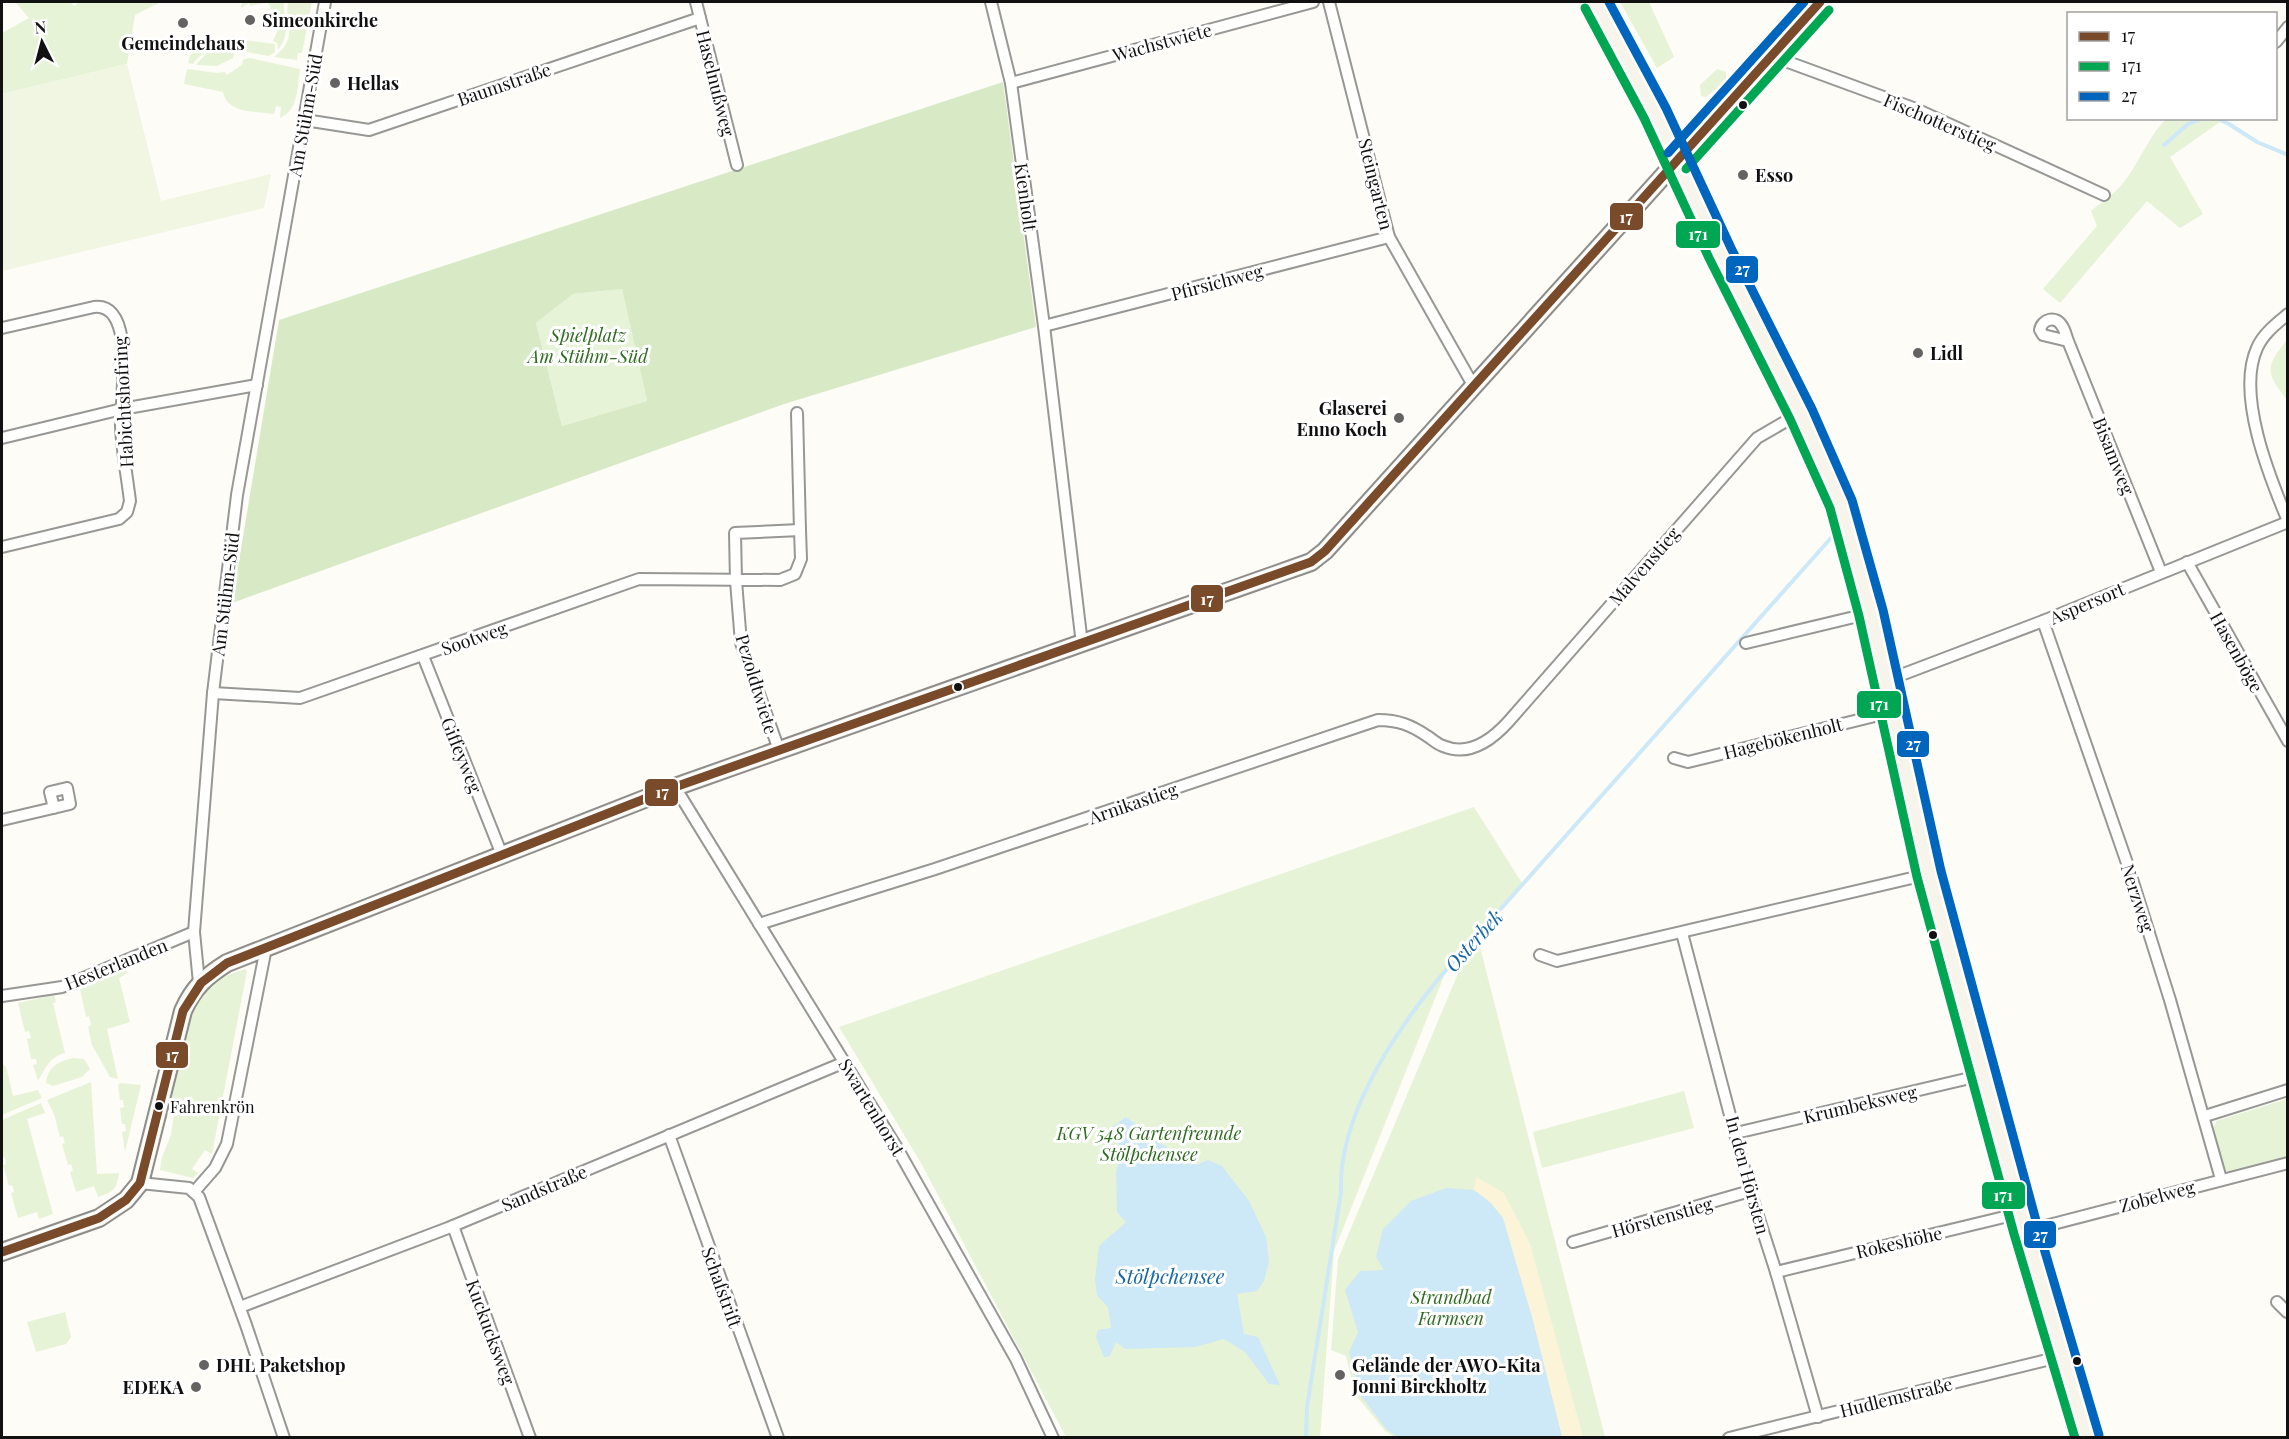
<svg xmlns="http://www.w3.org/2000/svg" width="2289" height="1439" font-family="'Playfair Display',serif">
<style>
.green{fill:#e7f3d7}
.forest{fill:#d8eac5;fill-rule:evenodd}
.sand{fill:#fcf4d9}
.pitch{fill:#f0f6e1}
.water{fill:#cde8f7}
.lines{fill:none;stroke-linecap:round;stroke-linejoin:round}
.stream{stroke:#cde8f7;stroke-width:4}
.street-casing{stroke:#979795;stroke-width:14}
.secondary-casing{stroke:#8e8d8b;stroke-width:20}
.street{stroke:#fffffe;stroke-width:10}
.secondary{stroke:#f6f4eb;stroke-width:16}
.bus-1-casing{stroke:#fff;stroke-width:14}
.bus-2-casing{stroke:#fff;stroke-width:14}
.bus-3-casing{stroke:#fff;stroke-width:14}
.bus-1{stroke:#7a4b2a;stroke-width:9}
.bus-2{stroke:#00a651;stroke-width:9}
.bus-3{stroke:#0065bd;stroke-width:9}
.poi-dot{fill:#646362;stroke:#fff;stroke-width:2}
.bus-dot{fill:#111;stroke:#fff;stroke-width:2}
.labels{text-anchor:middle;dominant-baseline:central;stroke-width:6;stroke-linejoin:round;paint-order:stroke}
.bus-label{font-size:16px;fill:#111;stroke:#fff;text-anchor:start}
.poi-label{font-size:18px;font-weight:bold;fill:#111;stroke:#fff;text-anchor:start}
.street-label{font-size:18px;fill:#111;stroke:#fff}
.park-label{font-size:18px;font-style:italic;fill:#2f6b1f;stroke:#fff}
.water-label{font-size:20px;font-style:italic;fill:#1768a6;stroke:#fff}
.line-badge{stroke:#fff;stroke-width:2}
.badge-label{font-size:16px;text-anchor:middle;font-weight:bold;fill:#fff}
</style>
<rect width="100%" height="100%" fill="#fdfcf7"/>
<g class="green">
<polygon points="15,2 70,2 74,6 80,2 161,2 135,15 127,64 2,94 2,33 29,18"/>
<path d="M244,2H284C283,22 292,30 278,50L277,43L273,41L279,27L268,2L250,6L249,3L241,8V5Z"/>
<path d="M288,2H312L302,53H298L297,60L274,57C300,37 284,24 288,2Z"/>
<polygon points="1620,2 1649,2 1674,57 1657,68"/>
<path d="M206,39L211,45C207,53 197,56 193,64L188,63L190,55L193,53L198,44Z"/>
<path d="M221,39L231,45L234,53L233,58L217,66L196,65C198,62 219,40 221,39Z"/>
<polygon points="244,40 275,44 275,52 269,56 247,52 242,46"/>
<path d="M250,58L300,69C297,87 299,110 280,118L281,107L276,106L274,114C256,111 227,114 223,92L184,84L187,69L217,73L225,72L227,75L243,64L242,62L244,59Z"/>
<polygon points="1717,69 1726,72 1726,80 1706,97 1701,96 1700,85"/>
<path d="M2167,119H2219L2220,122L2170,157L2203,214L2180,228L2147,201L2060,303L2043,289L2097,226L2091,211C2102,202 2115,193 2124,182C2138,165 2152,130 2167,119Z"/>
<polygon points="622,289 647,401 562,426 536,323 573,294"/>
<path d="M2287,340V400C2266,373 2264,368 2287,340Z"/>
<polygon points="1474,807 1522,883 1450,961 1334,1251 1320,1437 1066,1437 921,1163 839,1027"/>
<polygon points="1478,939 1605,1437 1394,1437 1385,1431 1355,1394 1346,1356 1331,1350 1338,1259 1462,964"/>
<polygon points="125,968 127,973 119,978 130,1022 107,1029 118,1079 110,1077 92,1045 88,1027 91,1025 89,1016 86,1017 80,989"/>
<path d="M245,969L247,971L212,1154L205,1150L192,1169L198,1173L193,1178L160,1170L162,1157L171,1135L174,1114L177,1113L178,1103L172,1101C171,1059 184,1007 219,980C226,975 237,972 245,969Z"/>
<path d="M54,995L56,1002L53,1003L65,1053C49,1057 46,1068 38,1081L33,1065L37,1064L36,1059H31L27,1039L31,1038L29,1031L25,1032L18,1003Z"/>
<polygon points="2,1058 4,1066 6,1066 13,1096 38,1090 42,1098 2,1115"/>
<path d="M73,1058L84,1059L90,1069L82,1077L53,1086L46,1083C48,1066 58,1062 73,1058Z"/>
<path d="M91,1082L97,1174L119,1173C116,1190 115,1191 98,1197L94,1186L76,1192L70,1172L73,1171L71,1164L68,1165L62,1144L65,1143L63,1136L60,1137L54,1114L47,1100Z"/>
<polygon points="120,1083 141,1085 125,1152 122,1132 126,1131 125,1124 122,1124 120,1108 124,1107 123,1100 120,1100 118,1086"/>
<polygon points="1684,1091 1694,1128 1542,1168 1533,1132"/>
<polygon points="2287,1099 2287,1158 2235,1172 2227,1171 2221,1165 2212,1132 2216,1121"/>
<polygon points="41,1103 45,1113 27,1119 53,1214 39,1219 37,1212 18,1218 11,1193 14,1192 12,1185 9,1186 3,1165 6,1164 5,1157 2,1158 2,1120"/>
<polygon points="65,1312 71,1337 66,1344 36,1352 27,1322"/>
</g>
<path class="forest" d="M1003,82L1036,327L784,404L232,603L279,320ZM622,289L647,401L562,426L536,323L573,294Z"/>
<polygon class="sand" points="1476,1177 1504,1193 1530,1244 1583,1437 1562,1437 1532,1317 1491,1203 1474,1190"/>
<polygon class="pitch" points="127,64 161,201 271,174 264,208 2,271 2,94"/>
<g class="water">
<polygon points="1126,1117 1160,1143 1196,1165 1208,1160 1222,1166 1249,1201 1266,1237 1269,1262 1264,1281 1257,1291 1237,1294 1244,1334 1258,1337 1280,1385 1269,1384 1245,1352 1224,1339 1195,1347 1125,1349 1116,1342 1110,1356 1104,1357 1096,1337 1098,1330 1111,1328 1108,1307 1097,1296 1095,1279 1099,1246 1126,1222 1117,1212 1116,1172 1121,1153 1112,1127"/>
<polygon points="1446,1188 1474,1190 1491,1203 1503,1218 1532,1317 1562,1437 1398,1437 1387,1430 1360,1395 1349,1352 1358,1332 1345,1290 1360,1271 1384,1270 1376,1257 1383,1229 1411,1201"/>
</g>
<g class="lines">
<g class="stream">
<polyline points="2216,118 2229,124 2257,142 2288,155"/>
<polyline points="2164,145 2188,124 2203,118"/>
<path d="M1306,1438L1307,1407L1341,1192C1338,1117 1394,1033 1440,977L1831,538"/>
</g>
<defs>
<g id="street">
<polyline points="696,2 737,165"/>
<polyline points="991,2 1011,83 1044,326 1082,644"/>
<polyline points="1329,2 1389,237 1473,385"/>
<polyline points="2276,42 2288,27"/>
<polyline points="1775,52 1788,62 1916,109 2104,195"/>
<polyline points="1011,83 1313,2"/>
<polyline points="305,120 369,130 700,18"/>
<path d="M2288,314C2276,324 2263,334 2257,348C2236,394 2269,476 2288,521"/>
<polyline points="1044,326 1389,237"/>
<path d="M2,328L94,307C137,302 120,401 121,426C122,451 127,476 130,501L127,512L119,519L2,547"/>
<path d="M2068,341L2043,335L2040,330C2042,319 2056,315 2062,326C2065,330 2066,336 2068,341L2161,572"/>
<polyline points="797,413 800,530"/>
<polyline points="2,438 122,409 257,385"/>
<polyline points="2187,562 2288,741"/>
<polyline points="2043,621 2127,863 2170,1000 2221,1179"/>
<polyline points="1746,643 1871,613"/>
<polyline points="423,656 502,855"/>
<polyline points="1884,679 1901,675 2043,621 2288,522"/>
<polyline points="213,693 300,698 639,579 780,580 795,574 801,559 800,530 735,533 736,581 741,643 779,750"/>
<polyline points="1674,758 1688,762 1891,712"/>
<polyline points="675,787 897,1148 1016,1359 1053,1438"/>
<polyline points="2,820 70,804 67,788 50,792 54,808"/>
<path d="M759,924L935,869L1378,720C1398,720 1411,725 1427,736C1432,739 1437,744 1443,746C1469,757 1492,740 1509,721L1757,438L1800,413"/>
<polyline points="1682,933 1750,1191 1776,1272 1818,1417"/>
<polyline points="1540,955 1557,961 1929,874"/>
<polyline points="199,983 194,932 213,693 237,495 325,2"/>
<polyline points="2,996 62,987 194,932"/>
<polyline points="2205,1116 2288,1090"/>
<polyline points="1736,1133 1983,1075"/>
<polyline points="669,1135 778,1438"/>
<polyline points="140,1183 189,1188 199,1197 246,1325 284,1438"/>
<polyline points="194,1192 215,1168 227,1144 266,948"/>
<polyline points="453,1226 530,1438"/>
<polyline points="2026,1231 2288,1163"/>
<polyline points="1573,1242 1750,1191"/>
<polyline points="1776,1272 2021,1213"/>
<polyline points="2277,1302 2287,1312"/>
<polyline points="240,1307 448,1228 845,1062"/>
<polyline points="1729,1438 2063,1356"/>
</g>
<g id="secondary">
<polyline points="1596,2 1655,113 1720,253 1801,414 1841,504 1871,613 1929,874 2026,1231 2088,1438"/>
<path d="M2,1252L99,1218L126,1200L140,1183L183,1011C193,988 206,976 227,963L675,787L1311,562L1325,551L1820,2"/>
</g>
</defs>
<use href="#street" class="street-casing"/>
<use href="#secondary" class="secondary-casing"/>
<use href="#street" class="street"/>
<use href="#secondary" class="secondary"/>
<defs>
<polyline id="bus-1" points="2,1252 99,1218 126,1200 140,1183 183,1011 201,983 227,963 675,787 1311,562 1325,551 1820,2"/>
<g id="bus-2">
<polyline points="1585,8 1644,118 1709,258 1790,419 1830,508 1859,616 1917,877 2014,1234 2075,1438"/>
<polyline points="1686,169 1829,10"/>
</g>
<g id="bus-3">
<polyline points="1609,2 1666,108 1731,248 1812,409 1852,500 1883,610 1941,871 2038,1228 2099,1435"/>
<polyline points="1668,153 1804,2"/>
</g>
</defs>
<use href="#bus-1" class="bus-1-casing"/>
<use href="#bus-2" class="bus-2-casing"/>
<use href="#bus-3" class="bus-3-casing"/>
<use href="#bus-1" class="bus-1"/>
<use href="#bus-2" class="bus-2"/>
<use href="#bus-3" class="bus-3"/>
</g>
<g class="poi-dot">
<circle cx="250" cy="20" r="6"/>
<circle cx="183" cy="23" r="6"/>
<circle cx="335" cy="83" r="6"/>
<circle cx="1743" cy="175" r="6"/>
<circle cx="1918" cy="353" r="6"/>
<circle cx="1399" cy="418" r="6"/>
<circle cx="204" cy="1365" r="6"/>
<circle cx="1340" cy="1375" r="6"/>
<circle cx="196" cy="1387" r="6"/>
</g>
<g class="bus-dot">
<circle cx="1743" cy="105" r="5"/>
<circle cx="958" cy="687" r="5"/>
<circle cx="1933" cy="935" r="5"/>
<circle cx="159" cy="1106" r="5"/>
<circle cx="2077" cy="1361" r="5"/>
</g>
<g class="labels">
<g class="bus-label">
<text x="170" y="1106">Fahrenkrön</text>
</g>
<g class="poi-label">
<text x="262" y="20">Simeonkirche</text>
<text x="183" y="43" text-anchor="middle">Gemeindehaus</text>
<text x="347" y="83">Hellas</text>
<text x="1755" y="175">Esso</text>
<text x="1930" y="353">Lidl</text>
<text x="1387" y="408" text-anchor="end">Glaserei<tspan x="1387" dy="21">Enno Koch</tspan></text>
<text x="216" y="1365">DHL Paketshop</text>
<text x="1352" y="1365">Gelände der AWO-Kita<tspan x="1352" dy="21">Jonni Birckholtz</tspan></text>
<text x="184" y="1387" text-anchor="end">EDEKA</text>
</g>
<g class="street-label">
<text transform="translate(1162 42) rotate(-15)">Wachstwiete</text>
<text transform="translate(716 83) rotate(76)">Haselnußweg</text>
<text transform="translate(504 84) rotate(-19)">Baumstraße</text>
<text transform="translate(305 115) rotate(-80)">Am Stühm-Süd</text>
<text transform="translate(1940 122) rotate(23)">Fischotterstieg</text>
<text transform="translate(1376 184) rotate(76)">Steingarten</text>
<text transform="translate(1026 197) rotate(82)">Kienholt</text>
<text transform="translate(1217 282) rotate(-15)">Pfirsichweg</text>
<text transform="translate(123 402) rotate(-93)">Habichtshofring</text>
<text transform="translate(2114 456) rotate(68)">Bisamweg</text>
<text transform="translate(1644 566) rotate(-49)">Malvenstieg</text>
<text transform="translate(225 594) rotate(-83)">Am Stühm-Süd</text>
<text transform="translate(2087 603) rotate(-23)">Aspersort</text>
<text transform="translate(474 638) rotate(-19)">Sootweg</text>
<text transform="translate(2237 652) rotate(61)">Hasenböge</text>
<text transform="translate(757 684) rotate(73)">Pezoldtwiete</text>
<text transform="translate(1783 738) rotate(-14)">Hagebökenholt</text>
<text transform="translate(462 755) rotate(68)">Giffeyweg</text>
<text transform="translate(1133 803) rotate(-19)">Arnikastieg</text>
<text transform="translate(2138 898) rotate(72)">Nerzweg</text>
<text transform="translate(116 964) rotate(-22)">Hesterlanden</text>
<text transform="translate(1860 1104) rotate(-13)">Krumbeksweg</text>
<text transform="translate(872 1107) rotate(59)">Swartenhorst</text>
<text transform="translate(1748 1175) rotate(75)">In den Hörsten</text>
<text transform="translate(544 1188) rotate(-23)">Sandstraße</text>
<text transform="translate(2157 1196) rotate(-15)">Zobelweg</text>
<text transform="translate(1662 1217) rotate(-16)">Hörstenstieg</text>
<text transform="translate(1899 1242) rotate(-13)">Rokeshöhe</text>
<text transform="translate(722 1287) rotate(70)">Schafstrift</text>
<text transform="translate(491 1332) rotate(70)">Kuckucksweg</text>
<text transform="translate(1896 1397) rotate(-14)">Hudlemstraße</text>
</g>
<g class="park-label">
<text x="588" y="335">Spielplatz<tspan x="588" dy="21">Am Stühm-Süd</tspan></text>
<text x="1149" y="1133">KGV 548 Gartenfreunde<tspan x="1149" dy="21">Stölpchensee</tspan></text>
<text x="1451" y="1297">Strandbad<tspan x="1451" dy="21">Farmsen</tspan></text>
</g>
<g class="water-label">
<text transform="translate(1473 940) rotate(-48)">Osterbek</text>
<text x="1170" y="1275">Stölpchensee</text>
</g>
</g>
<g class="line-badge">
<rect x="1609" y="202" width="35" height="29" rx="6" fill="#7a4b2a"/>
<rect x="1675" y="220" width="46" height="29" rx="6" fill="#00a651"/>
<rect x="1725" y="255" width="34" height="29" rx="6" fill="#0065bd"/>
<rect x="1190" y="584" width="34" height="29" rx="6" fill="#7a4b2a"/>
<rect x="1856" y="690" width="46" height="29" rx="6" fill="#00a651"/>
<rect x="1896" y="730" width="34" height="28" rx="6" fill="#0065bd"/>
<rect x="644" y="778" width="35" height="29" rx="6" fill="#7a4b2a"/>
<rect x="155" y="1041" width="34" height="28" rx="6" fill="#7a4b2a"/>
<rect x="1981" y="1181" width="45" height="29" rx="6" fill="#00a651"/>
<rect x="2023" y="1220" width="34" height="29" rx="6" fill="#0065bd"/>
</g>
<g class="badge-label">
<text x="1626" y="223">17</text>
<text x="1698" y="240">171</text>
<text x="1742" y="275">27</text>
<text x="1207" y="605">17</text>
<text x="1879" y="710">171</text>
<text x="1913" y="750">27</text>
<text x="662" y="798">17</text>
<text x="172" y="1061">17</text>
<text x="2003" y="1201">171</text>
<text x="2040" y="1241">27</text>
</g>
<rect width="2289" height="1439" fill="none" stroke="#111111" stroke-width="6"/>
<rect x="2067" y="12" width="210" height="108" fill="#ffffff" stroke="#a0a0a0" stroke-width="1.5"/>
<rect x="2079" y="32" width="30" height="9" fill="#7a4b2a" stroke="#a0a0a0" stroke-width="1.5"/>
<text x="2121" y="42" font-size="18" fill="#111111">17</text>
<rect x="2079" y="62" width="30" height="9" fill="#00a651" stroke="#a0a0a0" stroke-width="1.5"/>
<text x="2121" y="72" font-size="18" fill="#111111">171</text>
<rect x="2079" y="92" width="30" height="9" fill="#0065bd" stroke="#a0a0a0" stroke-width="1.5"/>
<text x="2121" y="102" font-size="18" fill="#111111">27</text>
<g transform="translate(42 42) rotate(354)" stroke="#ffffff" stroke-width="4.5" paint-order="stroke">
<path d="M0-4.5L10 22L0 15L-10 22Z" fill="#111111"/>
<text y="-9" font-size="16" font-weight="bold" text-anchor="middle" fill="#111111">N</text>
</g>
</svg>
